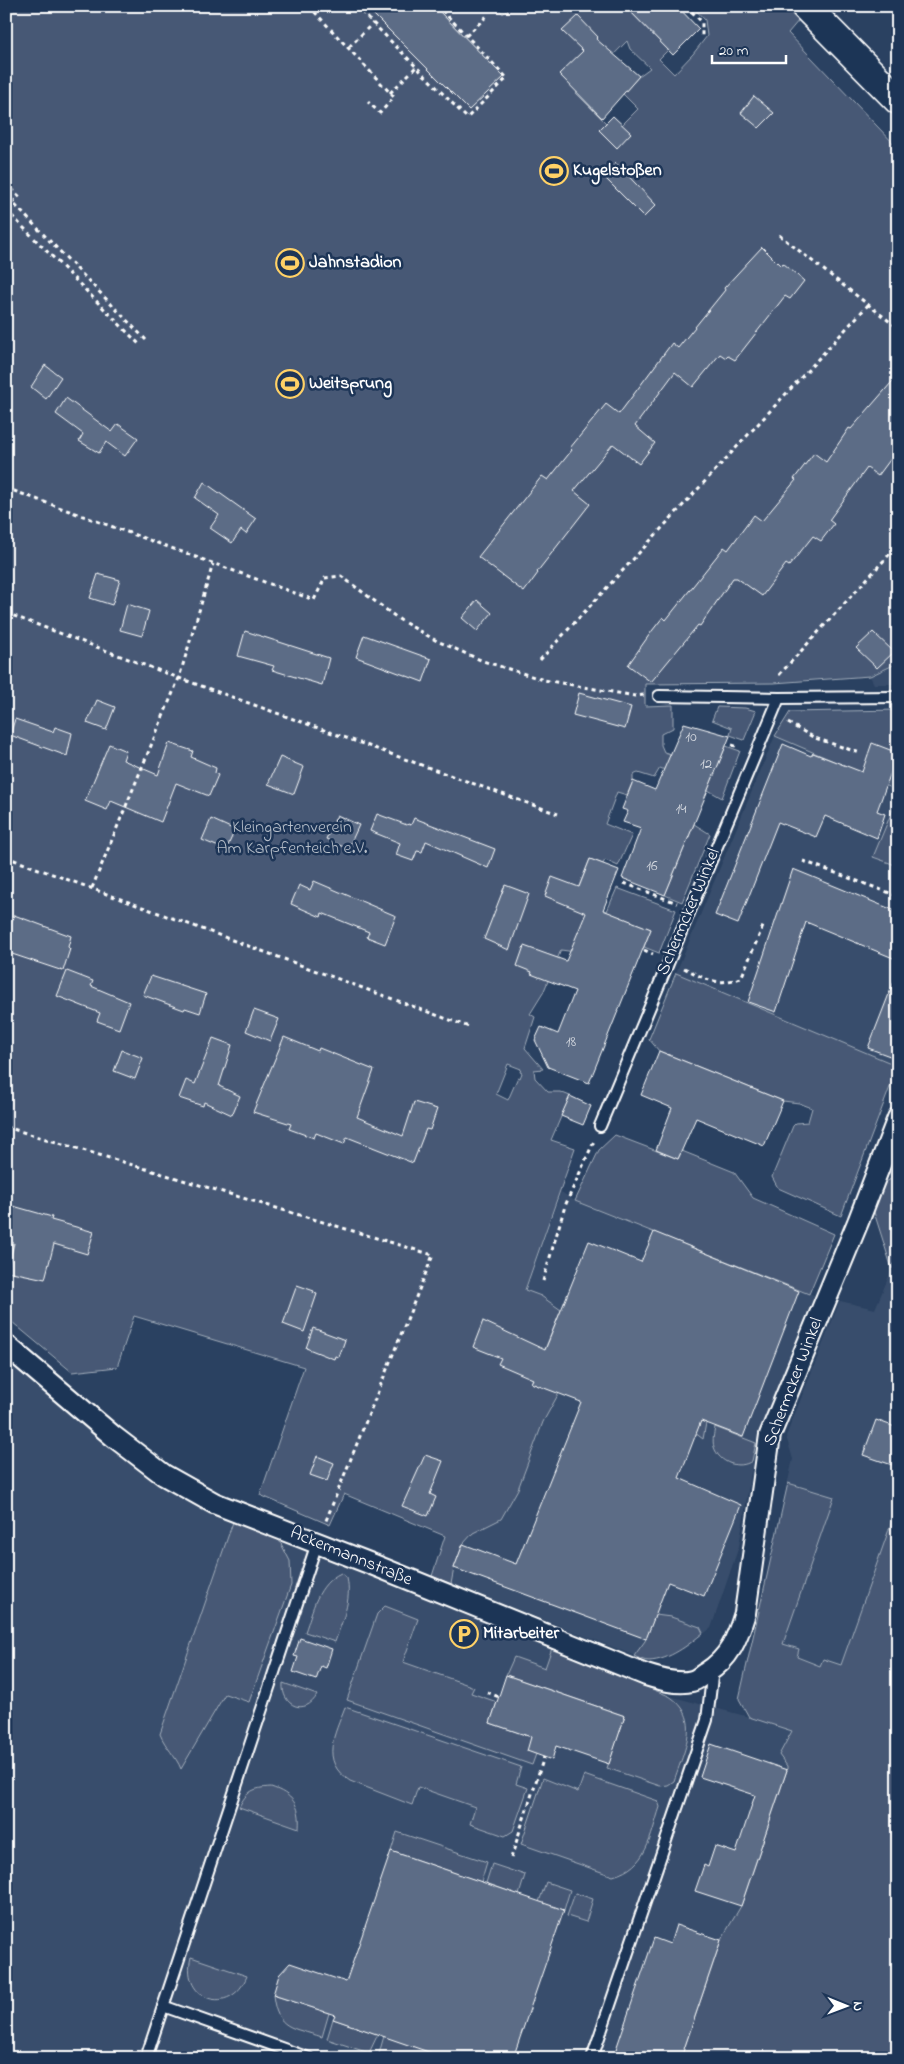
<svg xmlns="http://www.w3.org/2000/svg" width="904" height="2064" font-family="'Indie Flower',sans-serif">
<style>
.built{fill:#394e6c}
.green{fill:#465975;stroke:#a2acba;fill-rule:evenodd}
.building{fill:#5b6c86;stroke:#fff}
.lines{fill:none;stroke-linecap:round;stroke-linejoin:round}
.lane-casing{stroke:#fff;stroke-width:14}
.street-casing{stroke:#fff;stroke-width:24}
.secondary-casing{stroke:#fff;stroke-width:31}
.path{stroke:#fff;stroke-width:3;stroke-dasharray:4 4;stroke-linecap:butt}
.lane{stroke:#1d3557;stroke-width:10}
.street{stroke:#1d3557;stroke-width:20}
.secondary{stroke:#1d3557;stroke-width:28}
.labels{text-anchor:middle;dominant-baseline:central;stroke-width:5;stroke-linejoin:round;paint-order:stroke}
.number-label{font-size:15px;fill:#d6dae1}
.poi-label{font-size:18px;font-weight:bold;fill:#fff;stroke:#1d3557;text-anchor:start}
.park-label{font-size:18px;fill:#b5bdc8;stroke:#1d3557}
.street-label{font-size:18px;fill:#fff;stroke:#1d3557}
</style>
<rect width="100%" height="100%" fill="#2a4161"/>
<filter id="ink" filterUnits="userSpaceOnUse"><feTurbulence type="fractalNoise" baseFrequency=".02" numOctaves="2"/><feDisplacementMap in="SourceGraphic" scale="10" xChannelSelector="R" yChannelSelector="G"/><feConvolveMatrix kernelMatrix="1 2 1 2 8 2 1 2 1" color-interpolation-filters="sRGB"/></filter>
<g filter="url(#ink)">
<g class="built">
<polygon points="898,663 898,684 874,684 870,676"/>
<polygon points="775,736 836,762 898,791 898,797 874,856 898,866 898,1066 676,973"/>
<polygon points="561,1192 575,1201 601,1212 799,1291 814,1295 756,1443 739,1546 711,1628 684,1649 661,1658 648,1661 432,1576 541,1297 525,1291"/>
<polygon points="892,1269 898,1272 898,1538 730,2058 6,2058 6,1355 21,1367 70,1415 181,1499 669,1696 749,1717 739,1699 793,1459 786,1436 840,1301 875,1309"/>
</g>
<g class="green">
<path d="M6,6H496L503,14L511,6H625L668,50L659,59L674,74L693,54L707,36L705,20L692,6H785L799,20L788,33L898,148V663L870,676L774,683L645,684V706L673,705V728L661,734V745L664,752L671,754L665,770L660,768L654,778L638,773L633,775V781L627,795L617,792L605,824L632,835L618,866L605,860L603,864L590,859L573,901L607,911L617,888L676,910L659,953L644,947L651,929L607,912L590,954L561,950L543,993L530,1014L535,1017L525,1048L543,1069L534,1070L535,1078L548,1092H560L570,1096L551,1140L575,1148L525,1290L541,1296L561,1310L531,1383L559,1393L543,1422L518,1489L501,1519L473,1533L463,1544L454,1568L451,1584L432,1576L445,1536L344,1494L330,1525L260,1495L304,1367L134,1316L117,1367L72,1372L6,1317ZM627,41L630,49L650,68L639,76L623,94L638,109L615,132L576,93ZM508,1064L521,1069L520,1072L522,1073L520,1078L518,1077L508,1100L496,1094Z"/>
<polygon points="717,707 745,708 756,711 744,740 730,735 732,728 712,720"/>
<polygon points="898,710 898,791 836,762 775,736 790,712"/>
<polygon points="726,746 740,751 722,798 708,790"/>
<polygon points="898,797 898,866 873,857"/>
<polygon points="694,824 710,834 682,902 665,895"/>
<polygon points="676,973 898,1066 841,1216 778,1188 772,1177 793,1126 796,1123 808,1122 812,1108 799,1103 783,1101 659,1051 649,1039"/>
<polygon points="615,1135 678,1159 682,1151 734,1172 753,1198 834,1234 809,1294 575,1201 599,1150"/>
<polygon points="898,1175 898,1253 892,1269 873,1209 884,1183"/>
<polygon points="654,1402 706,1423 703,1439"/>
<path d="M715,1427L756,1443L752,1461C739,1470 719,1463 714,1447C712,1440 714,1434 715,1427Z"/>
<polygon points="788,1483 834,1497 783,1644 799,1649 797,1657 820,1666 823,1659 841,1665 898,1504 898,2058 681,2058 721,1940 741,1906 787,1770 787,1766 779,1755 792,1731 749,1717 739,1699"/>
<path d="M234,1519L278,1538L290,1561L291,1585L249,1702L225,1694L181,1769C176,1756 165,1747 160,1734Z"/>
<path d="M341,1573L347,1578C352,1601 342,1621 335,1642L305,1632C313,1610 317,1584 341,1573Z"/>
<polygon points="385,1606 418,1619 403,1662 474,1687 471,1693 497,1702 490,1723 541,1740 532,1765 347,1700 377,1614"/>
<path d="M655,1615L671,1617L700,1627L703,1633C688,1645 670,1660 649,1661C644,1661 638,1658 634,1656L645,1641Z"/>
<path d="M552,1648L669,1696C703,1718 684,1750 674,1781L668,1785L660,1786L607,1768L625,1716L506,1675L514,1657L545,1668Z"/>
<path d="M283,1683L317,1695C306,1716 281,1707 283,1683Z"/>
<path d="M345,1707L521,1767L516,1784L528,1788L513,1831L505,1836L470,1824L475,1807L418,1787L412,1805L350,1781C319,1761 335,1734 345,1707Z"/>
<path d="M584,1775L658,1801L660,1807C650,1837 647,1867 613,1876L521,1844L543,1778L578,1792Z"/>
<path d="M271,1787C292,1794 301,1805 299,1828L239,1807C247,1791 253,1788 271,1787Z"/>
<polygon points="397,1832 487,1862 481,1882 391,1851"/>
<polygon points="492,1864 525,1875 519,1895 486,1883"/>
<polygon points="546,1882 570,1890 564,1910 539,1902"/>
<polygon points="575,1893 593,1899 586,1922 567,1916"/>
<path d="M191,1957L247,1976C231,2017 180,2001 191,1957Z"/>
<path d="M273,1995L329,2013L322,2037C292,2027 277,2030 273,1995Z"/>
<polygon points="333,2019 378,2034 369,2053 327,2039"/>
<polygon points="384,2036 445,2057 378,2057"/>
</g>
<g class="building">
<polygon points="365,6 434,6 504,77 469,110"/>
<polygon points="625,6 677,6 699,29 673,55"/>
<polygon points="578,16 598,37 596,39 639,76 602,118 559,74 583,51 562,31"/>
<polygon points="754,96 774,113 759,128 741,113"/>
<polygon points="613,116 631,133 617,148 599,130"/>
<polygon points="616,163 656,205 644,217 603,176"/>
<polygon points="762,247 781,266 783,263 804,281 790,299 785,296 735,360 728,356 726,358 720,354 693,387 675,372 635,426 655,443 639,464 613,444 574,491 590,504 537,572 538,573 524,592 478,557 542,476 548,480 572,450 570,448 606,404 619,414 672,343 678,348 725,290 724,288"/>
<polygon points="45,365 61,377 46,399 31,387"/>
<polygon points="898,375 898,449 878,476 867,468 829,520 834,524 821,541 813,536 789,566 786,564 762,596 737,578 733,578 700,626 698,625 651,682 628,665 652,631 663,617 666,620 724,547 728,550 754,515 762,521 796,480 794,479 814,453 826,462 849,428 851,429"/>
<polygon points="66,398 112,432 118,424 138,438 125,456 106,442 99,453 79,441 83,434 56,414"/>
<polygon points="204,482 256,519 246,534 241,530 232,543 210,528 219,515 195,498"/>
<polygon points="98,574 120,580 112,605 90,598"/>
<polygon points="477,600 492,613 477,631 462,618"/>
<polygon points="127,604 149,611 142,636 120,630"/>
<polygon points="245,631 329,658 322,685 272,670 274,666 238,656"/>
<polygon points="873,632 894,652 877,668 856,648"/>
<polygon points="364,635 431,659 423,682 356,657"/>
<polygon points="579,693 631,707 625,729 573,715"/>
<polygon points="97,700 115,707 106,730 87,723"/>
<polygon points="15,719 53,732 55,727 72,733 67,756 10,735"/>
<polygon points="684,723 730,736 665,895 622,878 641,828 623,822 628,811 622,809 633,781 655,790"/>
<polygon points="169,743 193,751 191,757 216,768 215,773 218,775 209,796 176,783 161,822 111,801 107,810 85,801 109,744 126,751 123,760 158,775"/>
<polygon points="872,743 898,753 877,811 885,814 877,838 825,816 816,837 778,822 738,924 715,915 783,744 811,756 813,753 862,772"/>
<polygon points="280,757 304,767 294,794 268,784"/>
<polygon points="377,814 407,825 408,824 411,825 414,818 495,849 488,868 426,841 422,852 417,851 413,861 396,855 400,843 370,831"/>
<polygon points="337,815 359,825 348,849 326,839"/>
<polygon points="211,819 235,830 226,850 202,840"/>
<polygon points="590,859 619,870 603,910 651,929 589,1083 548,1067 535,1040 541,1027 558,1034 575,991 531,974 532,972 517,966 524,946 566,961 586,913 545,896 552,877 579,887"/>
<polygon points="793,869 898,912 898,960 806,922 776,1012 748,1002"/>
<polygon points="314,881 396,916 385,944 367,937 369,932 322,913 321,917 291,904 299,885 310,890"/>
<polygon points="505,885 529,894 509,950 484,939"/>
<polygon points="14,915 71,936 68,947 70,949 63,971 6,952 6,936"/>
<polygon points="67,971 93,981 91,986 129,1002 119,1029 97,1021 100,1013 57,996"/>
<polygon points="151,976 206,994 200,1013 185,1008 184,1010 143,995"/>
<polygon points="896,976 898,977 898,1059 868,1048"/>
<polygon points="254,1010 279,1019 270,1041 246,1031"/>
<polygon points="284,1037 318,1051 319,1048 374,1070 357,1117 403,1136 414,1102 437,1109 430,1130 426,1129 413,1163 347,1137 344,1144 316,1133 314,1138 289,1129 291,1124 253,1112"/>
<polygon points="213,1038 232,1045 219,1086 240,1096 232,1115 204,1102 203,1106 179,1098 186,1080 195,1084"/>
<polygon points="122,1050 143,1058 135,1079 114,1071"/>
<polygon points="659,1051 783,1101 764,1146 696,1118 678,1159 656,1150 672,1108 641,1095"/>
<polygon points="570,1096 591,1106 583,1125 561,1116"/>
<polygon points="6,1204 52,1217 51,1220 94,1232 87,1254 54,1244 45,1279 7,1271 14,1243 6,1241"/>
<polygon points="654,1232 799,1291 743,1437 701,1421 679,1478 741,1505 704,1596 668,1582 646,1639 454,1568 463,1544 516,1564 581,1402 531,1383 533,1379 498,1364 501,1358 473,1347 483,1321 545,1350 589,1241 641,1262"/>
<polygon points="297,1285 314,1291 313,1293 317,1294 304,1332 283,1324"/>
<polygon points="313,1328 345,1340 339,1357 335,1356 334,1359 306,1348"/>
<polygon points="876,1420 898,1428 898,1467 863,1455"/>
<polygon points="425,1455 443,1461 430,1494 436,1497 428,1516 402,1506"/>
<polygon points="317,1456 334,1463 327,1481 310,1475"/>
<polygon points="300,1638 332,1649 326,1668 321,1666 316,1680 293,1672 298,1657 294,1656"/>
<polygon points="506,1675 625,1716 609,1764 556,1746 552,1760 527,1751 531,1737 490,1723"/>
<polygon points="711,1744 787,1770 741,1906 695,1891 704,1865 708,1867 715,1846 736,1853 755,1795 700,1777"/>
<polygon points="391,1851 564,1910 513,2058 446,2058 333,2019 335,2015 273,1995 279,1975 290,1963 346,1982"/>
<polygon points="676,1925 721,1940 681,2058 613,2058 654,1938 670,1944"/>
</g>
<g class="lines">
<defs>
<g id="lane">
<polyline points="659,696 779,698"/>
<polyline points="600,1126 779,698 898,697"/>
<polyline points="163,2006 309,2058"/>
<polyline points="146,2058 317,1543"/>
<polyline points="592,2058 707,1720 713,1669"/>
</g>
<path id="street" d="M6,1345L113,1436L164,1475L214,1503L374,1565L646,1675C659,1679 678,1685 692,1681C697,1680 702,1675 706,1673C730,1658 737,1639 745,1613L770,1435L858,1222L898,1118"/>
<polyline id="secondary" points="805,6 898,100"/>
</defs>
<use href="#lane" class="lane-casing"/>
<use href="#street" class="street-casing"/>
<use href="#secondary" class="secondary-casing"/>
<g class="path">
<polyline points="309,6 394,97 380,113 368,102"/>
<polyline points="356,6 467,118 507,78 438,6"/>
<polyline points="686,6 702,22 702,38"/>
<polyline points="466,36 487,16"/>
<polyline points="349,47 373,23"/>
<polyline points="390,93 416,67"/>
<polyline points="6,183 19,196 12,202 146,340"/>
<polyline points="6,208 12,202"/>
<polyline points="6,210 140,345"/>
<polyline points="779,235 898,328"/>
<polyline points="6,488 314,600 325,578 341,576 400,620 437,641 483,661 544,680 635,696 644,695"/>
<polyline points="6,613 179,678 558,814"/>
<polyline points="540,660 868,305"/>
<polyline points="779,675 898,545"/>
<polyline points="788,723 815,738 860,753"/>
<polyline points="732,745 739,747"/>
<polyline points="6,857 469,1027"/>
<polyline points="803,861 898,896"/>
<polyline points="624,883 677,903"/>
<polyline points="92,888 179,678 213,564"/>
<polyline points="644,950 653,954"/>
<path d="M684,968C708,980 714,986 741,978L764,924"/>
<polyline points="6,1127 433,1255 325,1523"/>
<polyline points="543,1281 565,1206 594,1141"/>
<polyline points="487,1692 499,1697"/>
<polyline points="511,1858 544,1757"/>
</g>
<use href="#lane" class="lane"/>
<use href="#street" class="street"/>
<use href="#secondary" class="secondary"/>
</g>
</g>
<defs>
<symbol id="stadium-ring" viewBox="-11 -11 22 22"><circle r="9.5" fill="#1d3557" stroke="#ffd166" stroke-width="1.5"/><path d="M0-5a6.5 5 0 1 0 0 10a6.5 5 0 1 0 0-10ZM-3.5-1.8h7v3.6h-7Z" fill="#ffd166"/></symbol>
<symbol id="parking-ring" viewBox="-11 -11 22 22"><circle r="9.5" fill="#1d3557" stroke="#ffd166" stroke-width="1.5"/><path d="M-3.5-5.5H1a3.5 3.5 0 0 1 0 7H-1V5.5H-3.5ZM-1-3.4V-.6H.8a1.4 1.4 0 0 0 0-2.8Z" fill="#ffd166"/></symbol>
</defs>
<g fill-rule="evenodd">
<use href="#stadium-ring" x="538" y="155" width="32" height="32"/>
<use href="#stadium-ring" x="274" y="247" width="32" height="32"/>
<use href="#stadium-ring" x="274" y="368" width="32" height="32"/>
<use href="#parking-ring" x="448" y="1618" width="32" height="32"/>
</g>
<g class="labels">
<g class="number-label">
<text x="691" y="737">10</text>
<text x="706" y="764">12</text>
<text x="681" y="809">14</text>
<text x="652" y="866">16</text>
<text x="571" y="1042">18</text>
</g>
<g class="poi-label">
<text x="573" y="171">Kugelstoßen</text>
<text x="309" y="263">Jahnstadion</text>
<text x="309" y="384">Weitsprung</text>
<text x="483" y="1634">Mitarbeiter</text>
</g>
<g class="park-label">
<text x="292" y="828">Kleingartenverein<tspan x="292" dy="21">Am Karpfenteich e.V.</tspan></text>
</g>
<g class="street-label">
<text transform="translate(689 912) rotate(-67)">Schermcker Winkel</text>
<text transform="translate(794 1382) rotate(-69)">Schermcker Winkel</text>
<text transform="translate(351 1557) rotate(22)">Ackermannstraße</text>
</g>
</g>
<rect width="904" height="2064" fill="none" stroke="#1d3557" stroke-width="25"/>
<rect x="12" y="12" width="879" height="2039" fill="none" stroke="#fff" stroke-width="2" filter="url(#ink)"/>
<g transform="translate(846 2006) rotate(91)" stroke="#1d3557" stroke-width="4" paint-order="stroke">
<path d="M0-4L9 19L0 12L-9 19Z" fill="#ffffff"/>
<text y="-8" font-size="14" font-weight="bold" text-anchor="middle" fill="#ffffff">N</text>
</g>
<path d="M712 55v8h74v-8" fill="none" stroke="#ffffff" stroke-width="2.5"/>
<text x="719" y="55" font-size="15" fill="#ffffff" stroke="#1d3557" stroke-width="4" paint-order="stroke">20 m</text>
</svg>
